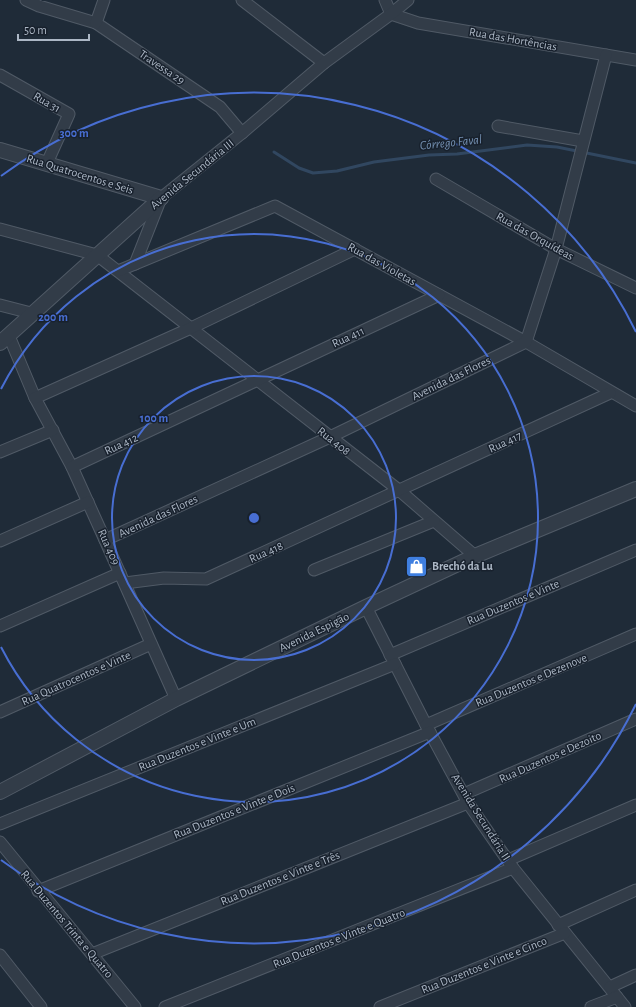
<svg xmlns="http://www.w3.org/2000/svg" width="636" height="1007" font-family="'Alegreya Sans',sans-serif">
<style>
.lines{fill:none;stroke-linecap:round;stroke-linejoin:round}
.stream{stroke:#314760;stroke-width:3}
.minor-casing{stroke:#505a66;stroke-width:13}
.tertiary-casing{stroke:#505a66;stroke-width:16}
.minor{stroke:#323c48;stroke-width:11}
.tertiary{stroke:#323c48;stroke-width:14}
.ring{fill:none;stroke:#486ed2;stroke-width:2}
.labels{text-anchor:middle;dominant-baseline:central;stroke-width:3;stroke-linejoin:round;paint-order:stroke}
.street-label{font-size:12px;fill:#acb7c5;stroke:#18212d}
.poi-label{font-size:12px;font-weight:bold;fill:#acb7c5;stroke:#18212d;text-anchor:start}
.water-label{font-size:13px;font-style:italic;fill:#738fb0;stroke:#18212d}
.centre{fill:#486ed2;stroke:#18212d;stroke-width:2}
.ring-label{font-size:12px;text-anchor:middle;font-weight:bold;fill:#486ed2;stroke:#18212d;stroke-width:3;stroke-linejoin:round;paint-order:stroke}
</style>
<rect width="100%" height="100%" fill="#1f2b38"/>
<g class="lines">
<polyline class="stream" points="274,152 299,168 313,173 337,171 374,162 429,155 457,154 527,145 557,147 636,163"/>
<defs>
<g id="minor">
<polyline points="26,0 39,6 96,23 220,107 242,133"/>
<polyline points="242,0 324,63"/>
<polyline points="385,0 391,14"/>
<polyline points="391,14 418,23 636,60"/>
<polyline points="96,23 104,0"/>
<polyline points="0,75 69,114 47,163"/>
<polyline points="498,126 583,141"/>
<polyline points="436,179 556,249 636,288"/>
<polyline points="0,229 97,255 400,491 475,556"/>
<polyline points="135,264 161,198 242,133 324,63 391,14 408,0"/>
<polyline points="118,271 275,206 526,342 636,406"/>
<polyline points="0,305 31,313"/>
<polyline points="9,336 35,398 72,467 105,540 176,699"/>
<polyline points="35,398 191,328 355,249"/>
<polyline points="0,452 53,430"/>
<polyline points="72,467 439,295"/>
<polyline points="105,540 330,437 526,342 556,249 606,55"/>
<polyline points="0,541 88,502"/>
<polyline points="314,570 434,521"/>
<polyline points="125,583 164,578 206,579 610,393"/>
<polyline points="366,607 426,725 468,803 513,868 625,1007"/>
<polyline points="0,626 120,573"/>
<polyline points="390,655 636,550"/>
<polyline points="0,712 151,644"/>
<polyline points="426,725 636,634"/>
<polyline points="464,794 636,719"/>
<polyline points="0,824 395,664"/>
<polyline points="0,842 135,1007"/>
<polyline points="508,860 636,805"/>
<polyline points="38,891 430,732"/>
<polyline points="558,925 636,890"/>
<polyline points="92,954 468,803"/>
<polyline points="0,955 41,1007"/>
<polyline points="610,987 636,975"/>
<polyline points="165,1007 513,868"/>
<polyline points="380,1007 565,933"/>
<polyline points="591,1007 617,997"/>
</g>
<g id="tertiary">
<polyline points="0,150 161,198"/>
<polyline points="0,343 161,198"/>
<polyline points="0,792 176,699 366,607 475,556 636,489"/>
</g>
</defs>
<use href="#minor" class="minor-casing"/>
<use href="#tertiary" class="tertiary-casing"/>
<use href="#minor" class="minor"/>
<use href="#tertiary" class="tertiary"/>
</g>
<g class="ring">
<circle cx="254" cy="518" r="142"/>
<path d="M1 389A284 284 0 1 1 1 647"/>
<path d="M636 704A425 425 0 0 1 1 860M1 176A425 425 0 0 1 636 332"/>
</g>
<defs>
<symbol id="shop-square" viewBox="-11 -11 22 22"><rect x="-9" y="-9" width="18" height="18" rx="4" fill="#3f7fe0" stroke="#18212d"/><path d="M-5-2.5h2.3a2.7 3.5 0 0 1 5.4 0H5L5.5 6h-11ZM-1.5-2.5h3a1.5 2.3 0 0 0-3 0Z" fill="#fff"/></symbol>
</defs>
<g fill-rule="evenodd">
<use href="#shop-square" x="404" y="554" width="25" height="25"/>
</g>
<g class="labels">
<g class="street-label">
<text transform="translate(513 39) rotate(10)">Rua das Hortências</text>
<text transform="translate(162 67) rotate(34)">Travessa 29</text>
<text transform="translate(47 102) rotate(30)">Rua 31</text>
<text transform="translate(80 174) rotate(17)">Rua Quatrocentos e Seis</text>
<text transform="translate(192 174) rotate(-39)">Avenida Secundária III</text>
<text transform="translate(535 236) rotate(29)">Rua das Orquídeas</text>
<text transform="translate(382 264) rotate(29)">Rua das Violetas</text>
<text transform="translate(348 337) rotate(-25)">Rua 411</text>
<text transform="translate(451 378) rotate(-26)">Avenida das Flores</text>
<text transform="translate(334 441) rotate(38)">Rua 408</text>
<text transform="translate(505 442) rotate(-25)">Rua 417</text>
<text transform="translate(121 444) rotate(-25)">Rua 412</text>
<text transform="translate(158 516) rotate(-25)">Avenida das Flores</text>
<text transform="translate(109 547) rotate(66)">Rua 409</text>
<text transform="translate(266 552) rotate(-24)">Rua 418</text>
<text transform="translate(513 602) rotate(-23)">Rua Duzentos e Vinte</text>
<text transform="translate(314 632) rotate(-26)">Avenida Espigão</text>
<text transform="translate(76 678) rotate(-24)">Rua Quatrocentos e Vinte</text>
<text transform="translate(531 680) rotate(-23)">Rua Duzentos e Dezenove</text>
<text transform="translate(197 744) rotate(-22)">Rua Duzentos e Vinte e Um</text>
<text transform="translate(550 757) rotate(-24)">Rua Duzentos e Dezoito</text>
<text transform="translate(234 811) rotate(-22)">Rua Duzentos e Vinte e Dois</text>
<text transform="translate(481 817) rotate(58)">Avenida Secundária II</text>
<text transform="translate(280 878) rotate(-22)">Rua Duzentos e Vinte e Três</text>
<text transform="translate(67 924) rotate(50)">Rua Duzentos Trinta e Quatro</text>
<text transform="translate(339 938) rotate(-22)">Rua Duzentos e Vinte e Quatro</text>
<text transform="translate(484 965) rotate(-22)">Rua Duzentos e Vinte e Cinco</text>
</g>
<g class="poi-label">
<text x="432" y="566">Brechó da Lu</text>
</g>
<g class="water-label">
<text transform="translate(451 143) rotate(-6)">Córrego Faval</text>
</g>
</g>
<circle cx="254" cy="518" r="6" class="centre"/>
<g class="ring-label">
<text x="74" y="137">300 m</text>
<text x="53" y="321">200 m</text>
<text x="154" y="422">100 m</text>
</g>
<path d="M18 34v6h71v-6" fill="none" stroke="#acb7c5" stroke-width="2"/>
<text x="24" y="34" font-size="12" fill="#acb7c5" stroke="#18212d" stroke-width="3" paint-order="stroke">50 m</text>
</svg>
